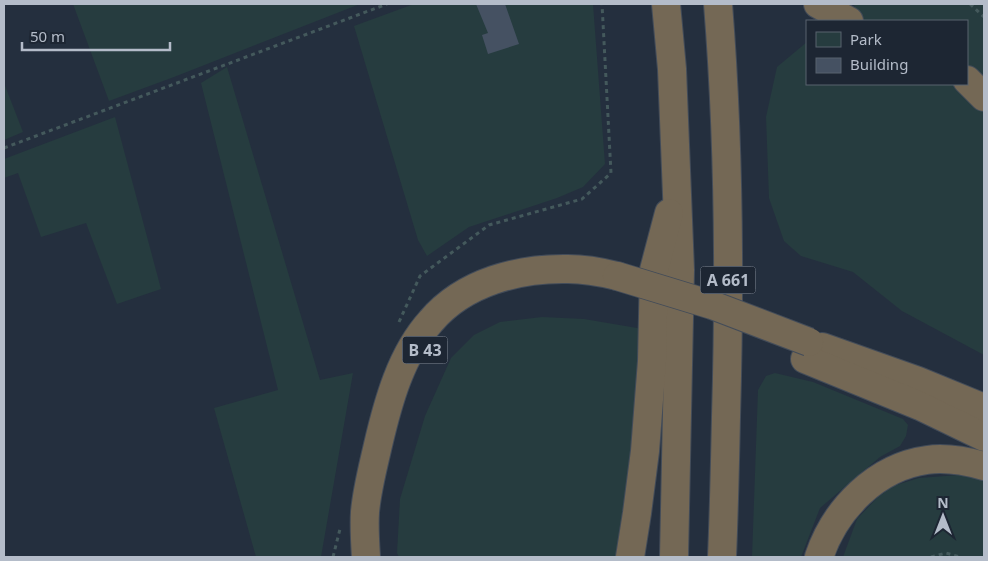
<svg xmlns="http://www.w3.org/2000/svg" width="988" height="561" font-family="'Noto Sans',sans-serif">
<style>
.green{fill:#263c3f}
.building{fill:#455162}
.lines{fill:none;stroke-linecap:round;stroke-linejoin:round}
.motorway-casing{stroke:#434c59;stroke-width:30}
.path{stroke:#44595c;stroke-width:3;stroke-dasharray:4 4;stroke-linecap:butt}
.motorway{stroke:#746855;stroke-width:28}
.motorway-bridge-casing{stroke:#434c59;stroke-width:30;stroke-linecap:butt}
.motorway-bridge{stroke:#746855;stroke-width:28}
.labels{text-anchor:middle;dominant-baseline:central;stroke-width:4;stroke-linejoin:round;paint-order:stroke}
.shield{fill:#1d2633;stroke:#878f9c;stroke-width:1}
.shield-label{font-size:16px;font-weight:bold;fill:#b4bcc9}
</style>
<rect width="100%" height="100%" fill="#242f3e"/>
<g class="green">
<polygon points="73,4 360,4 174,77 109,101"/>
<polygon points="414,4 593,4 605,164 583,187 557,198 469,227 427,256 418,240 354,26"/>
<polygon points="852,4 984,4 984,355 902,311 853,272 801,256 784,241 769,198 766,117 777,67 807,42 807,84 967,84 967,21 834,21 855,6"/>
<polygon points="227,67 320,380 353,373 321,557 256,557 214,408 278,390 201,83"/>
<polygon points="4,83 23,132 4,140"/>
<polygon points="115,117 161,289 117,304 86,223 41,237 18,173 4,178 4,159"/>
<polygon points="542,317 584,319 643,329 621,557 399,557 397,553 400,499 425,416 451,358 474,335 500,322"/>
<polygon points="775,373 813,382 903,419 908,425 906,436 900,446 880,457 820,508 801,557 752,557 758,390 766,376"/>
<polygon points="972,474 984,478 984,557 843,557 857,519 877,498 893,486 919,478"/>
</g>
<polygon class="building" points="476,4 505,4 519,44 488,54 482,35 488,33"/>
<g class="lines">
<defs>
<g id="motorway">
<polyline points="666,4 672,69 680,270 674,557"/>
<path d="M718,4C729,141 730,279 726,417C725,464 724,511 722,557"/>
<polyline points="818,4 849,21"/>
<polyline points="967,80 984,97"/>
<polyline points="822,347 918,381 984,408"/>
<polyline points="805,359 920,406 984,437"/>
<path d="M366,557C365,542 364,527 365,512C367,489 373,467 378,445C388,402 401,354 431,321C464,282 519,268 568,269C585,269 601,272 617,276"/>
<polyline points="630,557 637,513 645,451 652,361 654,270 669,213"/>
<path d="M819,557C835,509 876,467 927,460C947,457 966,461 984,466"/>
</g>
</defs>
<use href="#motorway" class="motorway-casing"/>
<g class="path">
<polyline points="970,4 984,17"/>
<polyline points="4,148 387,4"/>
<polyline points="399,322 420,276 489,225 582,199 611,173 602,4"/>
<polyline points="333,557 340,529"/>
<polyline points="931,557 946,553 960,557"/>
</g>
<use href="#motorway" class="motorway"/>
<defs>
<polyline id="motorway-bridge" points="617,276 712,305 809,342"/>
</defs>
<use href="#motorway-bridge" class="motorway-bridge-casing"/>
<use href="#motorway-bridge" class="motorway-bridge"/>
</g>
<g class="labels">
<g class="shield">
<rect x="700.5" y="266.5" width="55" height="27" rx="4"/>
<rect x="402.5" y="336.5" width="45" height="27" rx="4"/>
</g>
<g class="shield-label">
<text x="728" y="280">A 661</text>
<text x="425" y="350">B 43</text>
</g>
</g>
<rect width="988" height="561" fill="none" stroke="#b4bcc9" stroke-width="10"/>
<rect x="806" y="20" width="162" height="65" fill="#1d2633" stroke="#59626f"/>
<rect x="816" y="32" width="25" height="15" fill="#263c3f" stroke="#59626f"/>
<text x="850" y="45" font-size="15" fill="#b4bcc9">Park</text>
<rect x="816" y="58" width="25" height="15" fill="#455162" stroke="#59626f"/>
<text x="850" y="70" font-size="15" fill="#b4bcc9">Building</text>
<g transform="translate(943 516)" stroke="#1d2633" stroke-width="4" paint-order="stroke">
<path d="M0-4L9 19L0 12L-9 19Z" fill="#b4bcc9"/>
<text y="-8" font-size="14" font-weight="bold" text-anchor="middle" fill="#b4bcc9">N</text>
</g>
<path d="M22 42v8h148v-8" fill="none" stroke="#b4bcc9" stroke-width="2.5"/>
<text x="30" y="42" font-size="15" fill="#b4bcc9" stroke="#1d2633" stroke-width="4" paint-order="stroke">50 m</text>
</svg>
